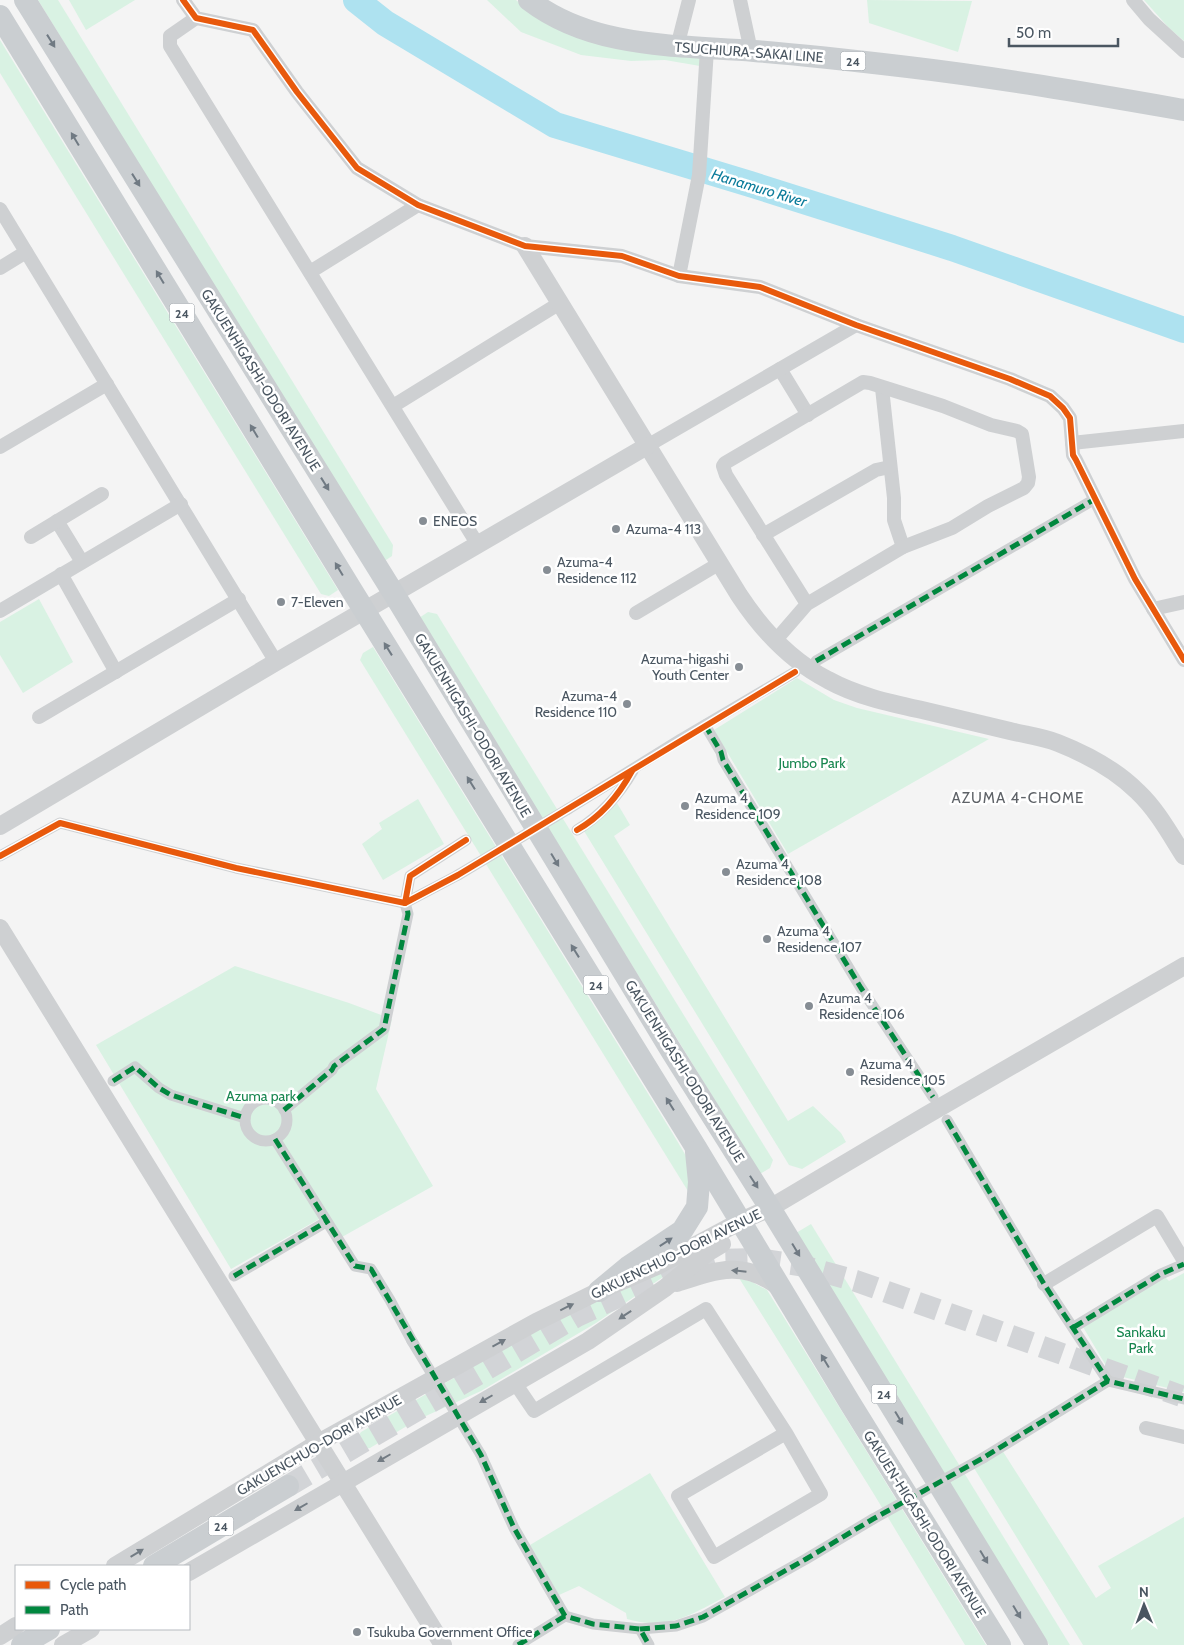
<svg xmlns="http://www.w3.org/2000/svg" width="1184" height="1645" font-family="Cabin,sans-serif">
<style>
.green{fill:#d9f2e3}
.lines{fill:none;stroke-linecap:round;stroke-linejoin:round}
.river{stroke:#aee2f0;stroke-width:26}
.primary-tunnel{stroke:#d2d4d7;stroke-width:22;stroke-dasharray:22 11;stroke-linecap:butt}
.pedestrian{stroke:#ced0d2;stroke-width:11}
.minor{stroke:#ced0d2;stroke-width:14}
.tertiary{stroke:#ced0d2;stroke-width:18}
.primary{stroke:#caced1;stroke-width:22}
.pedestrian-bridge{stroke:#ced0d2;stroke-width:11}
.quiet{stroke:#00873e;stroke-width:5;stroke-dasharray:10 5;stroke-linecap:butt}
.cycleway-casing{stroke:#fff;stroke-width:9}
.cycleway{stroke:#e8590c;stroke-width:6}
.oneway{fill:#707a83}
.oneway2{fill:#727b83}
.poi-dot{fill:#868d94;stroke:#fff;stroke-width:2}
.labels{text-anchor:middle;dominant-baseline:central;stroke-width:5;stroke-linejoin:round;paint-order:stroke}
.shield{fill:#fff;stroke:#808990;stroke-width:1}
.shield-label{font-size:12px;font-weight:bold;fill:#4a5661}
.street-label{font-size:14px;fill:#4a5661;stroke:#fff}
.poi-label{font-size:14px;fill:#4a5661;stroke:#fff;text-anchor:start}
.park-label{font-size:14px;fill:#17864f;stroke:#fff}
.water-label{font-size:15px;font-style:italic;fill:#0c7c9b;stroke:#fff}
.neighbourhood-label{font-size:15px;letter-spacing:1px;fill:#5f6368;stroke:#fff}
</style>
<rect width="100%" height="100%" fill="#f4f4f4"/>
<g class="green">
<polygon points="38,0 58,0 393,545 392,556 383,562"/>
<polygon points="69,0 135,0 86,30"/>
<polygon points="487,0 516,0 534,16 700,58 700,66 665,60 631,61 581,55 521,32"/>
<polygon points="867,0 972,1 958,52 869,23"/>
<polygon points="1144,0 1184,0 1184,41 1169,28"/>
<polygon points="0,40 338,590 329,596 321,594 0,73"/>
<polygon points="39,599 73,662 23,693 0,655 0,622"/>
<polygon points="428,612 437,614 773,1160 770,1168 760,1174 419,618"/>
<polygon points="373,647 676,1139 686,1156 691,1196 360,660 363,653"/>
<polygon points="797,678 834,700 857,708 989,739 788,854 714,730"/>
<polygon points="418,799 444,844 383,880 362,844 382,829 379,823"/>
<polygon points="617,803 630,825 614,836 788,1121 813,1106 841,1133 846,1142 802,1169 789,1165 584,831 601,819"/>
<polygon points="235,966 349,1003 392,1019 376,1089 433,1186 342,1237 328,1214 231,1269 96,1045"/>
<polygon points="811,1224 1070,1645 1049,1645 796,1233"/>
<polygon points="678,1263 679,1266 596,1323 481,1391 417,1420 370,1448 360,1450 355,1441 361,1432 545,1325"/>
<polygon points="1184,1273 1184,1392 1111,1374 1083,1327 1165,1277 1169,1281"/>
<polygon points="739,1278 752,1282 767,1290 986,1645 965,1645 872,1491"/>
<polygon points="1002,1450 1096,1598 1111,1588 1098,1566 1184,1517 1184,1645 1083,1645 974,1468"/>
<path d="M650,1473L725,1597C703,1608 680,1623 655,1623C646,1624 636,1621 627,1619L626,1613L579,1586L559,1595L530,1545Z"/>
</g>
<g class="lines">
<polyline class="river" points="356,0 385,23 555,125 750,184 952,248 1184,330"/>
<polyline class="primary-tunnel" points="288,1486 577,1316 672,1272 718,1260 757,1259 799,1265 856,1281 1181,1396"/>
<g class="pedestrian">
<polyline points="816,661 1095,499"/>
<polyline points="705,725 721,752 723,760 861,988 933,1097"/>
<polyline points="568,809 681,739 795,672"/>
<path d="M577,830C600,816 619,795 633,771"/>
<polyline points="0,856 60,823 236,868 405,903 458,875"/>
<polyline points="113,1081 135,1067 159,1088 171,1095 245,1118"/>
<circle cx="266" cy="1120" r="21"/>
<polyline points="284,1110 332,1070 334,1066 384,1029 408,914 405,903 410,876 466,840"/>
<polyline points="947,1120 1044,1284 1108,1381"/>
<polyline points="275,1139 355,1266 371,1269 390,1300 412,1341"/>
<polyline points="234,1276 326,1222"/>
<polyline points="1074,1327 1161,1274 1184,1264"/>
<polyline points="481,1455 514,1528 565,1616 593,1624 640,1629 649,1645"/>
<polyline points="983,1458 1108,1381 1184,1399"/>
<polyline points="640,1629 676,1626 703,1617 806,1559 873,1519"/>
<polyline points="518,1645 565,1616"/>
</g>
<g class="minor">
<polyline points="183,0 196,18 253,30 297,92 357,168 418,205 525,246 622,256 679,276 760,287 856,325 1010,379 1050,396 1063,408 1070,418 1073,455 1076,460 1135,579 1184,660"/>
<polyline points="740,0 751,51"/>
<polyline points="1133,0 1149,19 1184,51"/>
<polyline points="196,18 170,36 170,46 478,545"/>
<polyline points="677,47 689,0"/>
<polyline points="0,209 276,662"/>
<polyline points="0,268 26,252"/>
<polyline points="310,272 418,205"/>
<polyline points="679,276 699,175 707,49"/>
<polyline points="780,369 808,415"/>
<polyline points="882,388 894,498 894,520 903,547"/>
<polyline points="393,406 560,303"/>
<polyline points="1072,443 1184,431"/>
<polyline points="647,446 856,325"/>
<polyline points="0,447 107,384"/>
<polyline points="57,521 82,562"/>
<polyline points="763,535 876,470 890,467"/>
<polyline points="31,537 102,494"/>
<polyline points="61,574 116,672"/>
<polyline points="1153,609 1184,602"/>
<polyline points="0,611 181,504"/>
<polyline points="636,613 720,563"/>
<polyline points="775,641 807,604 903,547 952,528 988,506 1024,488 1028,483 1029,477 1022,434 1017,431 991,425 943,406 870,383 863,382 725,463 723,466 726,475 807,604"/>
<polyline points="39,717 239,599"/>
<polyline points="1044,1284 1157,1216 1184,1261"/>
<polyline points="515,1383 534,1411 706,1309 786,1433 821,1494 714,1557 678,1496 786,1433"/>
<polyline points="1146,1428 1184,1437"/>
</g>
<g class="tertiary">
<path d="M525,246L739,595C762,630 791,661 828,680C857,696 890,703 922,710C951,717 981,724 1010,731C1026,735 1043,737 1058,743C1086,754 1116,770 1138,792C1157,810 1170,834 1184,856"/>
<polyline points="0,826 276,662 647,446"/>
<polyline points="0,928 443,1645"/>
<path d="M677,1283C716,1270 744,1259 780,1288"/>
<polyline points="115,1566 318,1443 536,1322 599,1291 657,1266 741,1221 770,1208 925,1116 1184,966"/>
<polyline points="189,1572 588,1341 665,1288 707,1253 722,1244"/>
<polyline points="0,1636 16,1626"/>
<polyline points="63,1645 91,1629"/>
</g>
<g class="primary">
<polyline points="25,0 394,594 672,1052 770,1208 1037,1645"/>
<path d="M529,0C593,49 677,45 754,51C805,55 857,61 908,67C1001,78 1092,94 1184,110"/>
<polyline points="0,16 351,589 695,1146 850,1403 1000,1645"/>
<polyline points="599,1291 628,1267 682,1231 697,1207 699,1182 696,1152"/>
<polyline points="154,1566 288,1486"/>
<polyline points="22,1645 49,1629"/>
</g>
<g class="pedestrian-bridge">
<polyline points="458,875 568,809"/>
<polyline points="412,1341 481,1455"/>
<polyline points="873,1519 983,1458"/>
</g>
<g class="quiet">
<polyline points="816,661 1095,499"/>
<polyline points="705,725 721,752 723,760 861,988 933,1097"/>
<polyline points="113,1081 135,1067 159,1088 171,1095 245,1118"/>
<polyline points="284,1110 332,1070 334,1066 384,1029 408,914 406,899"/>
<polyline points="947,1120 1044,1284 1108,1381"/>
<polyline points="275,1139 355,1266 371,1269 481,1455 514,1528 565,1616 593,1624 640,1629 649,1645"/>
<polyline points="234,1276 326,1222"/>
<polyline points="1074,1327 1161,1274 1184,1264"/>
<polyline points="640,1629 676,1626 703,1617 806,1559 873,1519 983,1458 1108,1381 1184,1399"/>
<polyline points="518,1645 565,1616"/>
</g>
<defs>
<g id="cycleway">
<polyline points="183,0 196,18 253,30 297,92 357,168 418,205 525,246 622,256 679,276 760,287 856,325 1010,379 1050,396 1063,408 1070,418 1073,455 1076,460 1135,579 1184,660"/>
<path d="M577,830C600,817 619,795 632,771"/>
<polyline points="0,856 60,823 236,868 405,903 458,875 795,672"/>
<polyline points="405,903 410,876 466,840"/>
</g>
</defs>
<use href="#cycleway" class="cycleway-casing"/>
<use href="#cycleway" class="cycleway"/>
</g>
<defs><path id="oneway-solid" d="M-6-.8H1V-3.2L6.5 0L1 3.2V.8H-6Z" transform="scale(1.25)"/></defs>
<g class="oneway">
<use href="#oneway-solid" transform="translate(51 41) rotate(58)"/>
<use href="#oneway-solid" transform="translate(75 139) rotate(-121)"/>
<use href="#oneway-solid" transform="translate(136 180) rotate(58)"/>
<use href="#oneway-solid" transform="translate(160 277) rotate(-121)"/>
<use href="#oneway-solid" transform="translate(254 431) rotate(-121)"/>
<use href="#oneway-solid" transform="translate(325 484) rotate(58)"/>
<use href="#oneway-solid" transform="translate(339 569) rotate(-121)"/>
<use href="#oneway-solid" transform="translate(388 649) rotate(-122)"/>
<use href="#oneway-solid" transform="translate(471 783) rotate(-122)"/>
<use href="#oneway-solid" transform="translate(555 860) rotate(59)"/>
<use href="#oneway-solid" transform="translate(575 951) rotate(-122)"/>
<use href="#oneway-solid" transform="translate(670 1104) rotate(-122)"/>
<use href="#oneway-solid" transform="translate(754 1182) rotate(57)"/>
<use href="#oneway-solid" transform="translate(666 1242) rotate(-33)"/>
<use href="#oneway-solid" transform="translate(796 1250) rotate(59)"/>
<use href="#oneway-solid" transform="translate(825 1361) rotate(-121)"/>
<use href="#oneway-solid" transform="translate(899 1418) rotate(59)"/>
<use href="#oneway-solid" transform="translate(984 1557) rotate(59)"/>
<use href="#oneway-solid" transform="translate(1017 1612) rotate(59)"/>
</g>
<g class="oneway2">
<use href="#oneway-solid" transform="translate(739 1271) rotate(-174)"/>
<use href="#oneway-solid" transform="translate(567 1307) rotate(-26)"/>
<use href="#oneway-solid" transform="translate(625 1315) rotate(146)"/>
<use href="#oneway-solid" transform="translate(499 1343) rotate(-29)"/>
<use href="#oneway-solid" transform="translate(486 1399) rotate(150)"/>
<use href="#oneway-solid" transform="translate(384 1458) rotate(150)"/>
<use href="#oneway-solid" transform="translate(301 1507) rotate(150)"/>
<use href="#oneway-solid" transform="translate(137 1553) rotate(-31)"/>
</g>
<g class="poi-dot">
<circle cx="423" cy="521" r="5"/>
<circle cx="616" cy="529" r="5"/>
<circle cx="547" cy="570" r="5"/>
<circle cx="281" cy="602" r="5"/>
<circle cx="739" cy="667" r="5"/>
<circle cx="627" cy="704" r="5"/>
<circle cx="685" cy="806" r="5"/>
<circle cx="726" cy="872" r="5"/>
<circle cx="767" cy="939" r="5"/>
<circle cx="809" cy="1006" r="5"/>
<circle cx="850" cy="1072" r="5"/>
<circle cx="357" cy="1632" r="5"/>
</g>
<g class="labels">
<g class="shield">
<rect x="840.5" y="51.5" width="25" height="19" rx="4"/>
<rect x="169.5" y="303.5" width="25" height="19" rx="4"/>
<rect x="583.5" y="975.5" width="25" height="19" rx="4"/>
<rect x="871.5" y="1384.5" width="25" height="19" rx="4"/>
<rect x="208.5" y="1516.5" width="25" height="19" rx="4"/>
</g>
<g class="shield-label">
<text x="853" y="61">24</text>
<text x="182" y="313">24</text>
<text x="596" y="985">24</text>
<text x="884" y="1394">24</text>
<text x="221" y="1526">24</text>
</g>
<g class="street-label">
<text transform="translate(749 52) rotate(4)">TSUCHIURA-SAKAI LINE</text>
<text transform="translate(261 380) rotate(58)">GAKUENHIGASHI-ODORI AVENUE</text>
<text transform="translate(473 725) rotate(59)">GAKUENHIGASHI-ODORI AVENUE</text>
<text transform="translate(685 1071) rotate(58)">GAKUENHIGASHI-ODORI AVENUE</text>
<text transform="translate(676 1254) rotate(-26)">GAKUENCHUO-DORI AVENUE</text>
<text transform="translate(319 1445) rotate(-30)">GAKUENCHUO-DORI AVENUE</text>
<text transform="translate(925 1524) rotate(58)">GAKUEN-HIGASHI-ODORI AVENUE</text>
</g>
<g class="poi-label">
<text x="433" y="521">ENEOS</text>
<text x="626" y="529">Azuma-4 113</text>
<text x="557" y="562">Azuma-4<tspan x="557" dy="16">Residence 112</tspan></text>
<text x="291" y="602">7-Eleven</text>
<text x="729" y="659" text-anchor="end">Azuma-higashi<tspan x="729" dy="16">Youth Center</tspan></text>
<text x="617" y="696" text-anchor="end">Azuma-4<tspan x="617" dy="16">Residence 110</tspan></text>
<text x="695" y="798">Azuma 4<tspan x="695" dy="16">Residence 109</tspan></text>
<text x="736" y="864">Azuma 4<tspan x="736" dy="16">Residence 108</tspan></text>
<text x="777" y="931">Azuma 4<tspan x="777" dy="16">Residence 107</tspan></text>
<text x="819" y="998">Azuma 4<tspan x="819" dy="16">Residence 106</tspan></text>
<text x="860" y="1064">Azuma 4<tspan x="860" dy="16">Residence 105</tspan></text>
<text x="367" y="1632">Tsukuba Government Office</text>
</g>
<g class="park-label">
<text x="812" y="763">Jumbo Park</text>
<text x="261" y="1096">Azuma park</text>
<text x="1141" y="1332">Sankaku<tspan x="1141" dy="16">Park</tspan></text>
</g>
<g class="water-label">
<text transform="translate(759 188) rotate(17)">Hanamuro River</text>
</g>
<g class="neighbourhood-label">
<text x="1018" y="798">AZUMA 4-CHOME</text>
</g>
</g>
<rect x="15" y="1565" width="175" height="65" fill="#ffffff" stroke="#b7bbc0"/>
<rect x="25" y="1581" width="25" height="8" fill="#e8590c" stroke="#b7bbc0"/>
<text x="60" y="1590" font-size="15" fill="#4a5661">Cycle path</text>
<rect x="25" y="1606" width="25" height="8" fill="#00873e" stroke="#b7bbc0"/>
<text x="60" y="1615" font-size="15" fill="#4a5661">Path</text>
<g transform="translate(1144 1605) rotate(359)" stroke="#ffffff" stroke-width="4" paint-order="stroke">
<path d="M0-4L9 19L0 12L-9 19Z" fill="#4a5661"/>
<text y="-8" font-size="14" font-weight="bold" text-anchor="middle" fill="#4a5661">N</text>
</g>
<path d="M1009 38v8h109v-8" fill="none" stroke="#4a5661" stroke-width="2.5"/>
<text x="1016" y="38" font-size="15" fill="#4a5661" stroke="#ffffff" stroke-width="4" paint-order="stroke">50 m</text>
</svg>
